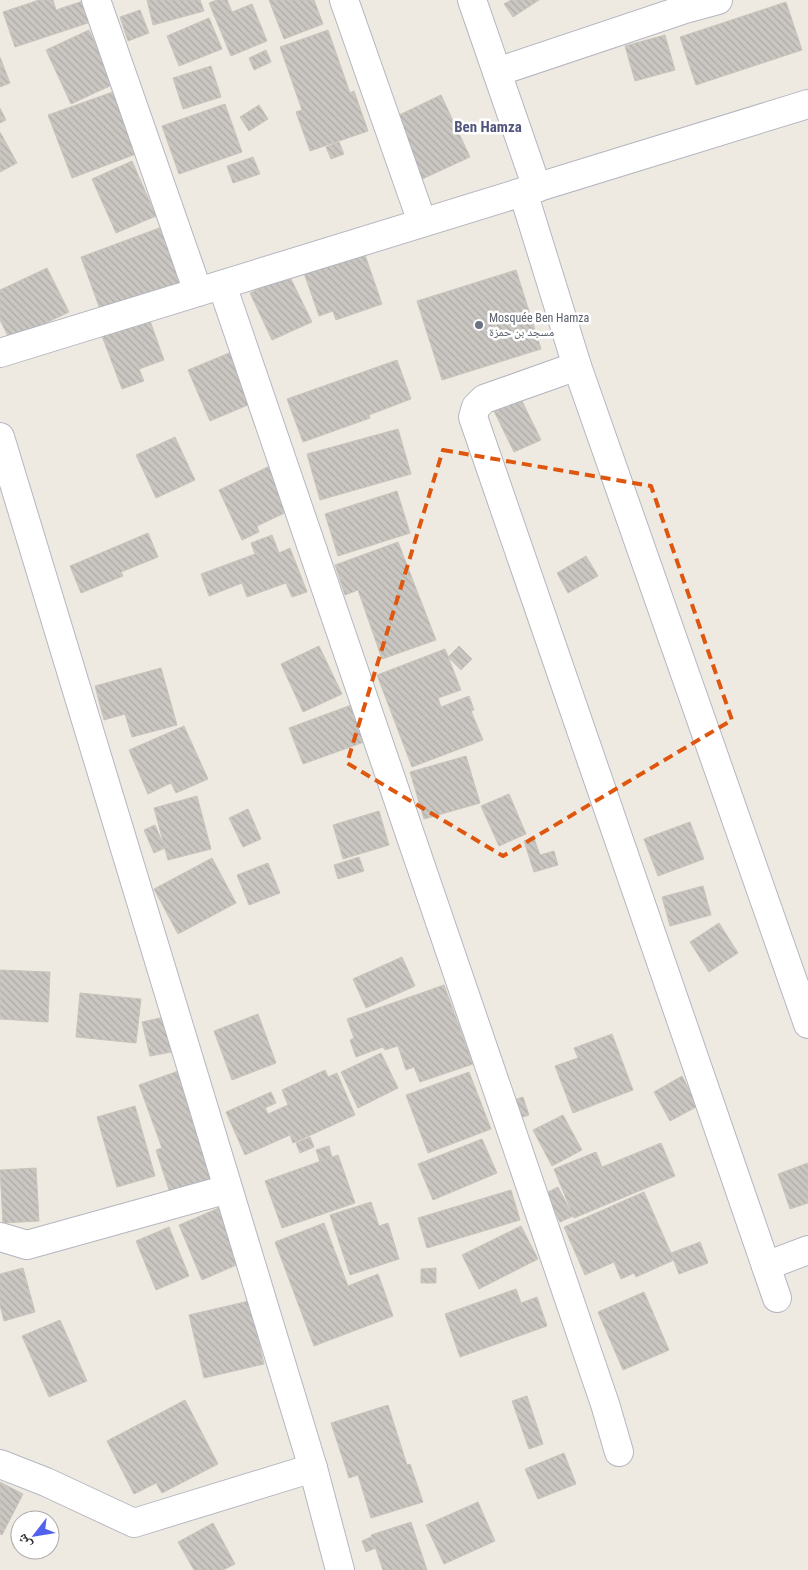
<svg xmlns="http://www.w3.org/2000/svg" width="808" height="1570" font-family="'Roboto Condensed','Noto Naskh Arabic',sans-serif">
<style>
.building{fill:url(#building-back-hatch);stroke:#c9c5bb}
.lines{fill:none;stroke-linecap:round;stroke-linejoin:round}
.minor-casing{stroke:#b5b7c0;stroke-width:30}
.minor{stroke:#fff;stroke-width:28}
.marked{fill:none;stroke:#df570e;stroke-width:4;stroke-dasharray:10 6;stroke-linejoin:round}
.worship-dot{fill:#6b7280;stroke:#fff;stroke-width:2}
.labels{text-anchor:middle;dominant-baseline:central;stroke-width:5;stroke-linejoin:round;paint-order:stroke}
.worship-label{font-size:12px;fill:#5b616d;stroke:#fff;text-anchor:start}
.quarter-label{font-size:15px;font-weight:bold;fill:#51557b;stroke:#fff}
</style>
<defs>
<pattern id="building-back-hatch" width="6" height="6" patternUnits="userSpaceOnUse" patternTransform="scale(1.25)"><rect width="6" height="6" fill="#cac6c1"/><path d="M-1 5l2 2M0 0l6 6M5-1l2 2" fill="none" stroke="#aeaaa6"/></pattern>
</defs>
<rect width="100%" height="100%" fill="#eeeae2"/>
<g class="building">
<polygon points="39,0 53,0 56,10 86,0 97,20 15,47 3,12"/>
<polygon points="147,0 200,0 204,11 153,25"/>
<polygon points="217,0 227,0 232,12 252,4 267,41 231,56 209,3"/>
<polygon points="269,0 314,0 323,24 284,39"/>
<polygon points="511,0 539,0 513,17 504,4"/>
<polygon points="786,2 802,50 696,85 680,37"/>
<polygon points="140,10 149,33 128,41 120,17"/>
<polygon points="209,18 222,49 179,66 167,36"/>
<polygon points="89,30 114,84 71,104 46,50"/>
<polygon points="328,30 350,93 354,91 368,131 310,151 296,112 302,110 280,47"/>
<polygon points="665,35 675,70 635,81 625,46"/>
<polygon points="266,50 271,62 254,70 249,58"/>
<polygon points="0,57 10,83 0,87"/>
<polygon points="211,66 221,97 183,109 173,78"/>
<polygon points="121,89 144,151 72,178 48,115"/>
<polygon points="441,95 470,157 420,180 391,119"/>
<polygon points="225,104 242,152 179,174 162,126"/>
<polygon points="259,105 268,119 249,131 240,117"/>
<polygon points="0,108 6,120 0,123"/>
<polygon points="0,132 17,163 0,172"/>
<polygon points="339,142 344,154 331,159 326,147"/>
<polygon points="253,157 260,174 233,183 227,166"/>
<polygon points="132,161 156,216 116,233 92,179"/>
<polygon points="170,224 190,280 101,312 81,257"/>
<polygon points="364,252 382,304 336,320 333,311 319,316 304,273"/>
<polygon points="47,268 69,312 10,340 0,320 0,290"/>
<polygon points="516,270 541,349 442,380 417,301"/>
<polygon points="289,275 312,322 272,340 250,293"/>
<polygon points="149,318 164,360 139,369 144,381 122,389 102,336"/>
<polygon points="234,351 255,402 210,421 188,370"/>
<polygon points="397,360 411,399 369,415 370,418 303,442 287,399"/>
<polygon points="520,397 541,440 514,452 493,409"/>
<polygon points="398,429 411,474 320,500 307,454"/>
<polygon points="175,437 195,480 156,498 136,455"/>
<polygon points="272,465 293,509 257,526 259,532 242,540 219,490"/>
<polygon points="397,491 410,533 338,556 325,514"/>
<polygon points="148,533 158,557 121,572 123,576 81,593 70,566"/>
<polygon points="272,535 279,553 290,548 307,592 292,597 286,583 247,597 242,583 209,596 201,574 255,554 251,543"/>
<polygon points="398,542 436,640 382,659 358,590 345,595 335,565"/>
<polygon points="586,556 598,576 568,593 557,573"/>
<polygon points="319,646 342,694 303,712 281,664"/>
<polygon points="459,646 472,659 461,670 448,657"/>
<polygon points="445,649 461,690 438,698 441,707 469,696 474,710 471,711 483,740 412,767 377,675"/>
<polygon points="161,668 177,725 132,737 125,714 104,720 95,686"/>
<polygon points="354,704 367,741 303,764 289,728"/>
<polygon points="184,726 208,779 176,793 171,783 148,794 129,750"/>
<polygon points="466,756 480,803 424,819 410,772"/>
<polygon points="509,794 526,834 499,846 481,806"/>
<polygon points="197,796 211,849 168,860 154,808"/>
<polygon points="248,809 261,839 243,847 229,818"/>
<polygon points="379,811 389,845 343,859 333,825"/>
<polygon points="690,822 704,859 658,876 644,839"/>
<polygon points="155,825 165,848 154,853 144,830"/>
<polygon points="534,838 540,855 554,851 558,865 534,872 524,841"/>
<polygon points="359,857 364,871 338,879 334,865"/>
<polygon points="212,858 236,903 178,934 154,889"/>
<polygon points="268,863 280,893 249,905 237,875"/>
<polygon points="703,886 711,915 670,926 662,897"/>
<polygon points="719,923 738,953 709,972 690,942"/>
<polygon points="402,957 415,986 366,1008 353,979"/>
<polygon points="0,970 50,972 48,1022 0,1019"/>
<polygon points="444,985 473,1064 420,1082 414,1067 406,1070 398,1046 385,1050 383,1047 356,1057 350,1040 354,1038 347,1019"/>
<polygon points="80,993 141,999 136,1043 76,1037"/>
<polygon points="258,1014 276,1063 232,1080 214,1031"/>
<polygon points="169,1016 177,1051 150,1056 142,1022"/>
<polygon points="612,1034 633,1090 573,1113 555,1066 578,1058 574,1048"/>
<polygon points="381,1053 398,1088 358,1108 341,1072"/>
<polygon points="184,1069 214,1177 170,1193 156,1150 162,1148 139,1085"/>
<polygon points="325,1070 328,1077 337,1073 355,1115 293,1143 290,1135 245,1155 226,1112 271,1092 276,1103 265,1108 268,1114 288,1105 282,1090"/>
<polygon points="469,1072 491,1129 428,1153 406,1095"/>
<polygon points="682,1076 698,1106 670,1121 654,1092"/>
<polygon points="523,1097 529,1115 520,1118 514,1100"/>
<polygon points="135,1106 155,1176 117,1187 97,1117"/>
<polygon points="563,1115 582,1150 552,1166 533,1130"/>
<polygon points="310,1137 314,1147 300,1153 296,1143"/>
<polygon points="482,1139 497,1173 433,1200 418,1164"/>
<polygon points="661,1143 675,1176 574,1218 554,1169 596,1152 602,1167"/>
<polygon points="329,1146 332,1158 320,1162 316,1150"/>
<polygon points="338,1155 355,1203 282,1228 265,1181"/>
<polygon points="808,1163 808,1203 790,1209 778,1174"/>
<polygon points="36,1168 39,1221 3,1223 0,1170"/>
<polygon points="558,1187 573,1216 560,1222 546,1193"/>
<polygon points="511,1190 520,1220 427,1248 418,1218"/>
<polygon points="644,1192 674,1260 636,1277 634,1273 621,1279 614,1262 585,1275 564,1227"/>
<polygon points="371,1202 379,1226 388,1223 399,1259 350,1275 330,1215"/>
<polygon points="226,1205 250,1259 202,1280 179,1225"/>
<polygon points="324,1223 348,1286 378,1274 393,1316 314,1346 275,1242"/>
<polygon points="521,1226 538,1259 479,1289 462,1255"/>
<polygon points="169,1227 189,1276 156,1290 136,1241"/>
<polygon points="700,1242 708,1263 679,1274 671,1253"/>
<polygon points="23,1268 35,1312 4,1321 0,1305 0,1274"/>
<polygon points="436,1268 436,1283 421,1283 421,1269"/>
<polygon points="516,1289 521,1303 537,1297 547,1326 460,1357 445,1314"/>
<polygon points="644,1292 669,1350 623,1370 598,1312"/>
<polygon points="249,1301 264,1364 204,1378 189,1315"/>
<polygon points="60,1320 87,1381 49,1397 22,1336"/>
<polygon points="527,1396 543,1444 529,1449 512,1401"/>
<polygon points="185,1400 218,1464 162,1493 156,1483 134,1494 107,1441"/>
<polygon points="388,1405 407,1465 410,1464 423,1502 371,1518 358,1475 349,1478 331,1423"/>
<polygon points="564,1453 576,1484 538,1499 525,1469"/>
<polygon points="0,1482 23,1494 2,1535 0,1534"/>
<polygon points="478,1502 495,1541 444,1564 426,1525"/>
<polygon points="411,1522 427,1570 383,1570 371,1535"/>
<polygon points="213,1523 235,1564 223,1570 194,1570 178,1542"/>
<polygon points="371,1537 376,1548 366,1552 362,1541"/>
</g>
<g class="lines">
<defs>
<g id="minor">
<polyline points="96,0 198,292"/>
<polyline points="344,0 422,222"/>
<polyline points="472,0 537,188"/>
<polyline points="497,72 685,9 718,0"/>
<polyline points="523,192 577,366 808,1024"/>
<polyline points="222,285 605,1404 619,1452"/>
<polyline points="0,353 808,104"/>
<polyline points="577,366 484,399 476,407 473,417 777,1298"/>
<polyline points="0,437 313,1468 340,1570"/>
<polyline points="0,1237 27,1245 228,1189"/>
<polyline points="766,1266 808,1250"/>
<polyline points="0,1464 46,1482 134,1523 313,1468"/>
</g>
</defs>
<use href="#minor" class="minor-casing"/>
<use href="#minor" class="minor"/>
</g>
<path class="marked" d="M443,450L651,486L732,720L503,856L347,763Z"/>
<circle class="worship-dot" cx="479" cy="325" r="5"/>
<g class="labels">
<g class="worship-label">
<text x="489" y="318">Mosquée Ben Hamza<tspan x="489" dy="14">مسجد بن حمزة</tspan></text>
</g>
<g class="quarter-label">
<text x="488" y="127">Ben Hamza</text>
</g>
</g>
<g transform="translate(35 1535) rotate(239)"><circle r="24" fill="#ffffff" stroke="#ababab"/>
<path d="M0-4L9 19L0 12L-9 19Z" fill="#5161ec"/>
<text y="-8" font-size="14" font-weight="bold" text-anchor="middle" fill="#2e2e2e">ش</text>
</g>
</svg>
